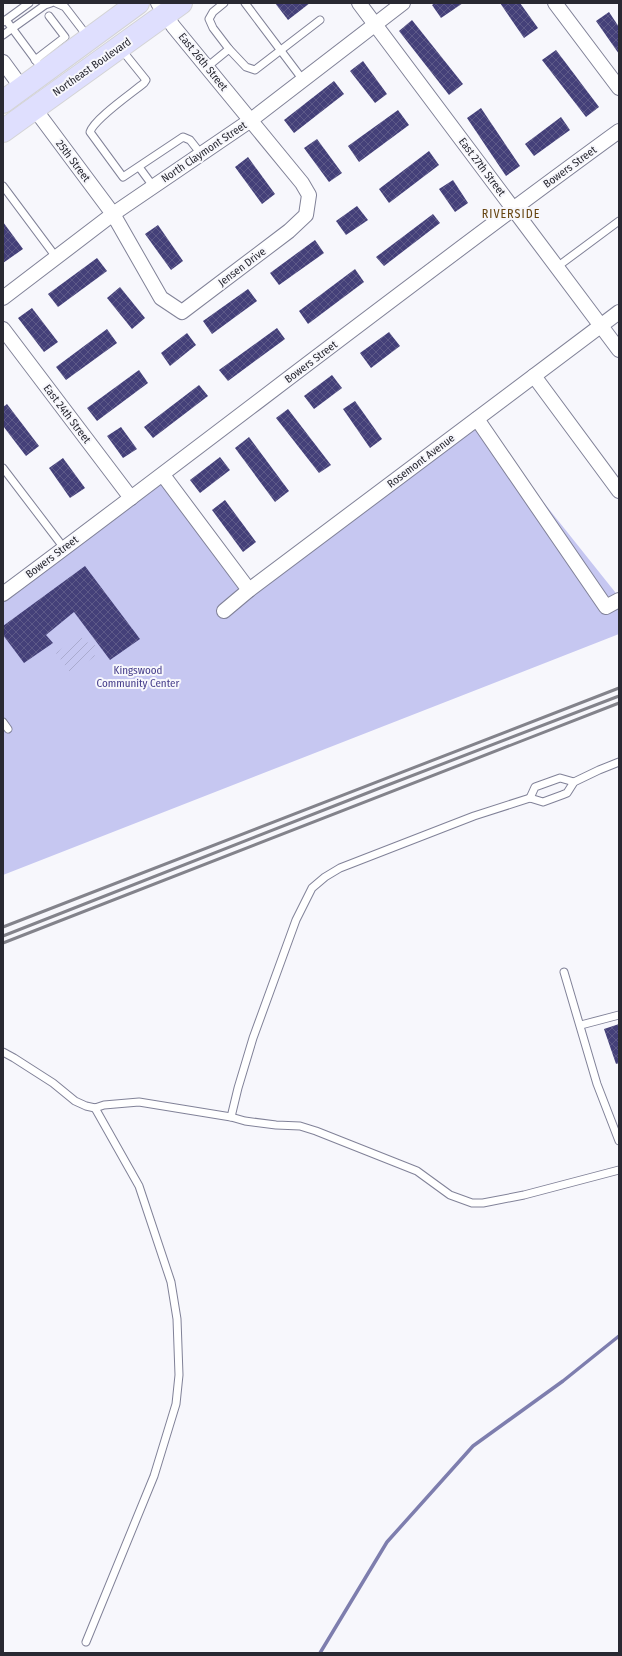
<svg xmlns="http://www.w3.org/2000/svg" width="622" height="1656" font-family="'Fira Sans Condensed',sans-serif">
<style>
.green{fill:#c6c7f1}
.garden{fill:url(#garden-furrows)}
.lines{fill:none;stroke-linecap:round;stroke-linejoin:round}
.stream{stroke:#7e7eae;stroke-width:3.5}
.building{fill:url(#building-cross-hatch)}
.service-casing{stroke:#818298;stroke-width:9}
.minor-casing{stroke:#818298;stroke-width:16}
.primary-casing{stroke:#d4d4d6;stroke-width:24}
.service{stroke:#fff;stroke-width:7}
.minor{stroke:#fff;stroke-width:14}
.primary{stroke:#dfdffe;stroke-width:22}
.rail{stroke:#83838b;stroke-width:3}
.labels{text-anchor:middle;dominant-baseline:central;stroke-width:4;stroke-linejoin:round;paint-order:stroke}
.street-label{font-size:11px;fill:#292932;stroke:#f7f7fc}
.park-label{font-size:11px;fill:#453d8a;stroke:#f7f7fc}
.neighbourhood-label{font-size:12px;letter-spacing:1px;fill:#674511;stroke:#f7f7fc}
</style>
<defs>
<pattern id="garden-furrows" width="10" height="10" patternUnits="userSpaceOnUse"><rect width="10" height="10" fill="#c6c7f1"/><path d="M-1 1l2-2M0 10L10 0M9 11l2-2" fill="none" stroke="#aaabcf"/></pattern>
<pattern id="building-cross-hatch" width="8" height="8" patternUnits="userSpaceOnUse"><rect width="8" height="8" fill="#444079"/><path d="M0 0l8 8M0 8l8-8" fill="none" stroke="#5d5988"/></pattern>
</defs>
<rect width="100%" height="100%" fill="#f7f7fc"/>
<polygon class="green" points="477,419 619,597 619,634 3,875 3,595 158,479 246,592"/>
<polygon class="garden" points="80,635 86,643 91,641 97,648 92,652 95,656 71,674 56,653"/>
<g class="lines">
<polyline class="stream" points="320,1653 387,1542 473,1446 563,1381 619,1336"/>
</g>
<g class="building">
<polygon points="275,3 310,3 288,20"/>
<polygon points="435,3 463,3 441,18 432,5"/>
<polygon points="500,3 520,3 538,28 524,38"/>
<polygon points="609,12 619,27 619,54 596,21"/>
<polygon points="412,20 463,84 449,95 399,31"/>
<polygon points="556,50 599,107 586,117 542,60"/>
<polygon points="363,61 387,94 375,103 350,71"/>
<polygon points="334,81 344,94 294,133 284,120"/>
<polygon points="481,108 520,166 506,176 467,118"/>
<polygon points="398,110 409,125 359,162 348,146"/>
<polygon points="561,117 570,130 534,156 525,144"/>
<polygon points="317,139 342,173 329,182 304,148"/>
<polygon points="429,151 439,165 389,203 379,189"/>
<polygon points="248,157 275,194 262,204 235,167"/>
<polygon points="453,180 468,203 455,212 439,189"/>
<polygon points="357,206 368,220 346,235 336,221"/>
<polygon points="433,214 440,223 384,266 376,257"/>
<polygon points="3,222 23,249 3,263"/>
<polygon points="158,225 183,261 171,270 145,234"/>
<polygon points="315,240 324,253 279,285 270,273"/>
<polygon points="97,258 107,271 58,307 48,294"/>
<polygon points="355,269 364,282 308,324 299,311"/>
<polygon points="120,287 145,318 132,329 107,298"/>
<polygon points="248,289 257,301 212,334 203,321"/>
<polygon points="32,308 58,342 44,352 18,318"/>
<polygon points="277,328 285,339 228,381 219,370"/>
<polygon points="107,329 117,343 66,380 56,367"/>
<polygon points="389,332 400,346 371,368 360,353"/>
<polygon points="187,333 196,345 170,366 161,353"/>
<polygon points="139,370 148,383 97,421 87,408"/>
<polygon points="332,375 342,388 314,409 304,396"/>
<polygon points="199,385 208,396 153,438 144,427"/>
<polygon points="355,401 382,439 370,448 343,409"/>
<polygon points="7,404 39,446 26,456 3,426 3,407"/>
<polygon points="288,409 331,465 319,473 276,418"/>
<polygon points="121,427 137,449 123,458 107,436"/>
<polygon points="249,437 289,491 275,502 235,448"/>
<polygon points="220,457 230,470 200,493 190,480"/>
<polygon points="63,458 85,488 70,498 49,468"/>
<polygon points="225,500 256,542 243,552 212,510"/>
<polygon points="85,566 140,639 110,660 74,612 46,635 53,643 24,663 3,635 3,626"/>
<polygon points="619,1024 619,1063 616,1064 604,1029"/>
</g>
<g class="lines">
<defs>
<g id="service">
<polyline points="56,3 65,7 88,37"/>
<polyline points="224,3 213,12 209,19 213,28 229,49"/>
<polyline points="245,3 303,80"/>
<polyline points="6,20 43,70"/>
<polyline points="3,22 29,3"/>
<polyline points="3,35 45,5 51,3"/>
<path d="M121,49L146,80L144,83C132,93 94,119 90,132L123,177L183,137L190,140L201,154"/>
<polyline points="35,60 65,37 49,16"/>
<polyline points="207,67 229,49 246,67 255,70 320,20"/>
<polyline points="139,167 153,186"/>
<polyline points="3,186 56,257"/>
<polyline points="557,267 619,221"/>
<polyline points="3,468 64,548"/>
<polyline points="3,722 8,729"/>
<polyline points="530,798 535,787 560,778 574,782"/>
<polyline points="564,972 597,1084 619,1141"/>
<polyline points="581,1025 619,1015"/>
<polyline points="3,1052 14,1058 53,1083 75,1101 86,1106 95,1108 104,1105 139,1102 231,1117 245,1121 276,1125 300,1126 316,1131 417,1171 450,1195 472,1203 483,1203 524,1195 619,1170"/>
<polyline points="231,1117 238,1088 253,1038 296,920 312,888 325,877 340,868 474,816 530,798 543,802 562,795 567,793 574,782 599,770 619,762"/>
<polyline points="86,1642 154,1476 176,1404 179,1375 177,1319 171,1282 139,1186 95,1108"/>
</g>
<g id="minor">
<polyline points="359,3 619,350"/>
<polyline points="555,3 619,88"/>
<polyline points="3,62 22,88"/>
<polyline points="34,108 113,214 161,298 182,312 289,231 306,215 309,195 302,183 173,26 158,3"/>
<polyline points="3,298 113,214 251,120 403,3"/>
<polyline points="3,329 131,498"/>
<polyline points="534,376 619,491"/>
<polyline points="477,419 606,607 619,600"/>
<polyline points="163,475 249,590"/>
<path d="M3,594C209,441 411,282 619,131"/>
<polyline points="224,611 249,590 619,312"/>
</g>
<g id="primary">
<polyline points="3,102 138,3"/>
<polyline points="3,131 181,3"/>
</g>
</defs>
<use href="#service" class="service-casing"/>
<use href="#minor" class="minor-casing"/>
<use href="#primary" class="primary-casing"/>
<use href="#service" class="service"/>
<use href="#minor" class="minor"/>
<use href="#primary" class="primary"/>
<g class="rail">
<polyline points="3,927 619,688"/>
<polyline points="3,936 380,788 619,696"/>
<polyline points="3,943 619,703"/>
</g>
</g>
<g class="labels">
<g class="street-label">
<text transform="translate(203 62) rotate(51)">East 26th Street</text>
<text transform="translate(92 67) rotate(-35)">Northeast Boulevard</text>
<text transform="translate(204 152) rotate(-34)">North Claymont Street</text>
<text transform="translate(73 161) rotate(53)">25th Street</text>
<text transform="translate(482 167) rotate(53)">East 27th Street</text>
<text transform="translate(570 167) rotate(-36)">Bowers Street</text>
<text transform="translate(242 267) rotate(-37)">Jensen Drive</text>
<text transform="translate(311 362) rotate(-37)">Bowers Street</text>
<text transform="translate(67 414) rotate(53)">East 24th Street</text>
<text transform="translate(421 461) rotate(-37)">Rosemont Avenue</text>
<text transform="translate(52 557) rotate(-37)">Bowers Street</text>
</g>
<g class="park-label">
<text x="138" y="670">Kingswood<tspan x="138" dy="13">Community Center</tspan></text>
</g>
<g class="neighbourhood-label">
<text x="511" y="214">RIVERSIDE</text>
</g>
</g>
<rect width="622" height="1656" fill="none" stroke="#292932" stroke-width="8"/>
</svg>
